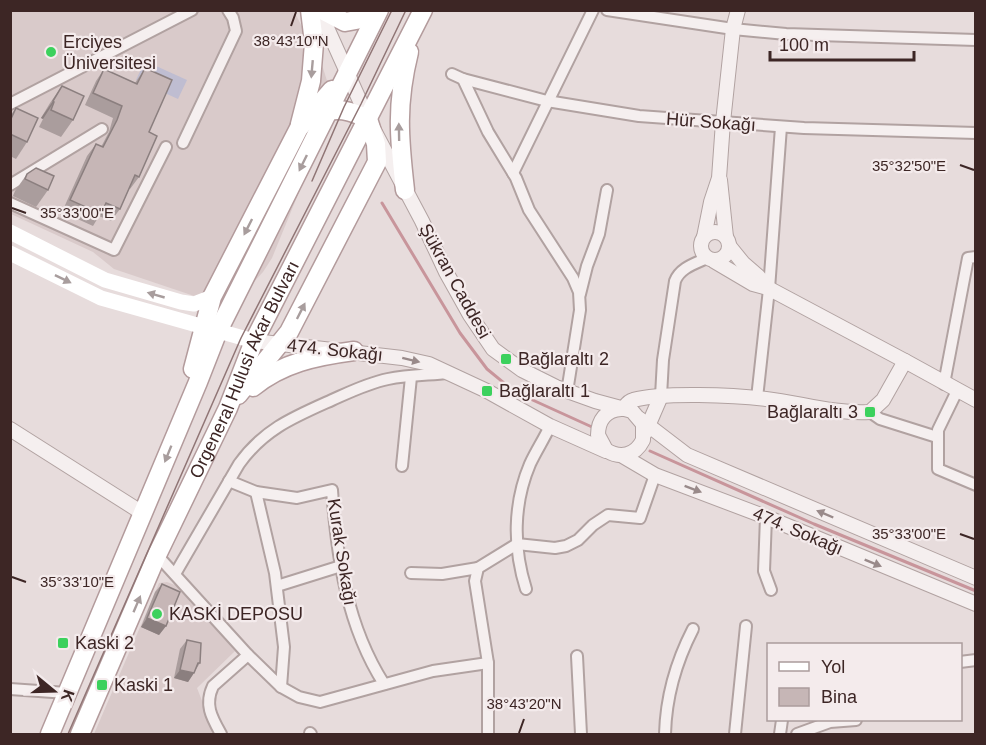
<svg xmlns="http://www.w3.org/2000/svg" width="986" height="745" font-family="Arial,sans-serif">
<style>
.built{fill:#d9caca}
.green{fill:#bfbdd1}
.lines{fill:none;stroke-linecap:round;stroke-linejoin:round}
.stream{stroke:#c8959b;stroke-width:3}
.minor-casing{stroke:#b1a2a1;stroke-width:14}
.tertiary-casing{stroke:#b1a2a1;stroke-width:16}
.primary-casing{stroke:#b39b9c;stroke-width:21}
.minor{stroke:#f5efef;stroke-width:10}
.tertiary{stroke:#f5efef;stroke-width:14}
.secondary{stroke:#fff;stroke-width:15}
.primary{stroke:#fff;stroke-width:18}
.tram{stroke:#907575;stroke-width:1.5}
.wall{fill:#aa9d9d}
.shaded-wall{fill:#8b7f7f}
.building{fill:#c6b6b6;stroke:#8b7f7f;stroke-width:1.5}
.oneway{fill:#a89d9d}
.oneway2{fill:#998a8a}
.ticks{fill:none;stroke:#3d2625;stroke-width:2}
.poi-dot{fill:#3cd15d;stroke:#f4ebec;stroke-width:2}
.labels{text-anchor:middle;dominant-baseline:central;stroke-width:4.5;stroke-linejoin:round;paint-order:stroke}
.poi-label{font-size:18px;fill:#3d2625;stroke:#f4ebec;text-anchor:start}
.street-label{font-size:18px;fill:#3d2625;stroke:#f4ebec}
.ticks-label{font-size:15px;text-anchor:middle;fill:#3d2625;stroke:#f4ebec;stroke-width:4.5;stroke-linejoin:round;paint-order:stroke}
</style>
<rect width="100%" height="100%" fill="#e7dcdc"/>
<g class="built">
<polygon points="11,11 294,11 323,68 328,84 327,124 272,258 263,272 251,285 225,300 215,303 114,269 93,252 11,214"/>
<polygon points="167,582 175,585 235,651 197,688 215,734 94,734 159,583"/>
</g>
<polygon class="green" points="145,61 187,80 178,99 136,80"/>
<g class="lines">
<g class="stream">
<polyline points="382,203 460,333 487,369 515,392 592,427"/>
<polyline points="650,451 814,524 976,591"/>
</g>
<defs>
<g id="minor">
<polyline points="607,10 733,29 786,34 976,40"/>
<polyline points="452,74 463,79 547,101 639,116 804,128 976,133"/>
<polyline points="463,79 488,132 516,178 529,210 573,278 579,292 580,310 567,392"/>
<polyline points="10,104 192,10"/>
<polyline points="183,143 236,31 233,18 228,10"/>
<polyline points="513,173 593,10"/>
<polyline points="10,185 102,129"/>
<polyline points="10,203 114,250 166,147"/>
<polyline points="580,294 587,266 599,234 607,190"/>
<polyline points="944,384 968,258 976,257"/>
<polyline points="957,391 938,430 938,469 976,485"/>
<path d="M661,396L663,360L675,281C680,268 694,264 707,258"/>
<polyline points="757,398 769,289 781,127"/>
<polyline points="870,412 880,419 937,437"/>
<polyline points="402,466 411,377"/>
<path d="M229,481L256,492L297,498L332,490C337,558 347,626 384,684"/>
<polyline points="256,492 275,573 284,647 281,687"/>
<polyline points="766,517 764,571 771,590"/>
<polyline points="157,555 248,655 281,687 299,697 320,702 433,671 488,663"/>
<polyline points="411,573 442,574 478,568"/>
<path d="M175,574L239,464C264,429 294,417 332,400C350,392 368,383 388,379C407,375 428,375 448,373"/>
<polyline points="277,586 341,566"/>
<path d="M526,589C513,548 513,504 530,464C536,451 544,439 550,426"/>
<polyline points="577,656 581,734"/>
<polyline points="960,662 976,660"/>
<polyline points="10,689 67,693"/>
<polyline points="310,733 311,734"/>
<path d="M221,734C212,718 204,705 213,686L248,655"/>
<polyline points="488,734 488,663 475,581 478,568 517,544 555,548 566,546 578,540 593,525 608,515 640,518 655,475"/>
<path d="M665,734C666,697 676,662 693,629"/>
<polyline points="735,734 746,626"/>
<polyline points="780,734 782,720"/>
<polyline points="797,734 830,722 856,720"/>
</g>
<g id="tertiary">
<path d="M319,10L368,119L422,221L446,272L470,315L493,349L522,370L556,387L595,401L632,411L643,424V440C635,456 620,459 606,450L598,435C598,420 606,410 621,409"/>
<polyline points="720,180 726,237"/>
<circle cx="715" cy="246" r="14"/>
<polyline points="704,237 711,202 719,178 723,122 733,29 738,10"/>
<polyline points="730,247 743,263 758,276 768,288"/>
<polyline points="714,261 753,284 768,288 905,361"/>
<polyline points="254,341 402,358 429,364 487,391 550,426 606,451"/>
<path d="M623,409C626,405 628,401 633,400C663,392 734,395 766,399C801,403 833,414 870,412L883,400L905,361L976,400"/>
<polyline points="640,419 687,455 976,578"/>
<polyline points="10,429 144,514"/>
<polyline points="645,433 661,396"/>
<polyline points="621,455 655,475 766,517 976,604"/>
</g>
<g id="primary">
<polyline points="322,10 345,22 356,20 367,10"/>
<polyline points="300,124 311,81 314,43 310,10"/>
<path d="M405,190C399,138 396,104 409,52"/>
<polyline points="193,369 212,297 299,128 332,90"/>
<path d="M253,387C282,363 316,356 354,351"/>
<path d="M238,395L289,332L377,162L376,144L368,119C355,113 343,108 329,111"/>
<polyline points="50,734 198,382 218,331 379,10"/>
<path id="s1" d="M80,734L157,555L228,408L254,341L423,10"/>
</g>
</defs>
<use href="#minor" class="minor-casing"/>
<use href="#tertiary" class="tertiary-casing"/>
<use href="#primary" class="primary-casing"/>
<use href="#minor" class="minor"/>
<use href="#tertiary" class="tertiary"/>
<g class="secondary">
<polyline points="10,232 105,280 181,302 194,304 212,297"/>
<polyline points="10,253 101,298 254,341"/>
</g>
<use href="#primary" class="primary"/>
<g class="tram">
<polyline points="312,181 344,107 392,10"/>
<polyline points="68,734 241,338 361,104 406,10"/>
</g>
</g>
<g class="wall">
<polygon points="145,68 149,132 139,177 130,189 129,188 120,209 111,221 99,216 93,226 62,212 87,156 96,144 101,147 109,132 113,118 85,105 96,81 104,69 135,83"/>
<polygon points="62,86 73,120 61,137 39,127 43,119 41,118 50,103"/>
<polygon points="16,108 27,142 16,159 10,156 10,116"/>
<polygon points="27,174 48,190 36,207 13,196 15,191"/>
<polygon points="162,584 166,626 159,635 141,627 155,592"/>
<polygon points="187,640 200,663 188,682 174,678 180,649"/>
</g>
<g class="shaded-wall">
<polygon points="53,101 54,102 43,119 41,118"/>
<polygon points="147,618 166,626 159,635 141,627"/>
<polygon points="180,670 194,673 188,682 174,678"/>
</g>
<g class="building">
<polygon points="145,68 172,80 149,132 157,136 139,177 135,175 120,209 106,203 101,214 70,200 96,144 103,147 117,120 122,106 93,93 104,69 137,84"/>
<polygon points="62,86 84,96 73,120 51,110 54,102 53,101"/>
<polygon points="16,108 38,118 27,142 10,134 10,121"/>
<polygon points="36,168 54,176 48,190 25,179 27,174"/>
<polygon points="162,584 180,592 166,626 147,618"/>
<polygon points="187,640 201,643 200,663 198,663 194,673 180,670"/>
</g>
<defs><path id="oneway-solid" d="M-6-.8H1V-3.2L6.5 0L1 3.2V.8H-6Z" transform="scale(1.5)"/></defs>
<g class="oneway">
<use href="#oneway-solid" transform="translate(312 69) rotate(95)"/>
<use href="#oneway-solid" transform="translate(399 132) rotate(-91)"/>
<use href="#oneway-solid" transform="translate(303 163) rotate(116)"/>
<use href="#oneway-solid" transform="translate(248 227) rotate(117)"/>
<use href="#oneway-solid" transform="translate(63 279) rotate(26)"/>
<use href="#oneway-solid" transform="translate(156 295) rotate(-164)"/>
<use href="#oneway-solid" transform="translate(301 311) rotate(-63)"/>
<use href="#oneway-solid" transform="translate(168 454) rotate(112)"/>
<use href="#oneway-solid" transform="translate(137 604) rotate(-67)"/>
</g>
<g class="oneway2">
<use href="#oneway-solid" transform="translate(411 360) rotate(14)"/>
<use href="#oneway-solid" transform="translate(693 489) rotate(21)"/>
<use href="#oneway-solid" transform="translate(825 514) rotate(-157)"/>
<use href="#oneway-solid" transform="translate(873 563) rotate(22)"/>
</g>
<path class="ticks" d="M291,26L296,12M960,165L974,170M12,208L26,213M960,534L974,539M12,577L26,582M519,733L524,719"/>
<g class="poi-dot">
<circle cx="51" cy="52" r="6"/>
<rect x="500" y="353" width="12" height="12" rx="3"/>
<rect x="481" y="385" width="12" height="12" rx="3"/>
<rect x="864" y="406" width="12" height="12" rx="3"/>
<circle cx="157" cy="614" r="6"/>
<rect x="57" y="637" width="12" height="12" rx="3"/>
<rect x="96" y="679" width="12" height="12" rx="3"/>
</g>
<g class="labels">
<g class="poi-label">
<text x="63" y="42">Erciyes<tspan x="63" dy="21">Üniversitesi</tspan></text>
<text x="518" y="359">Bağlaraltı 2</text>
<text x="499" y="391">Bağlaraltı 1</text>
<text x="858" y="412" text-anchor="end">Bağlaraltı 3</text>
<text x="169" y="614">KASKİ DEPOSU</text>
<text x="75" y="643">Kaski 2</text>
<text x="114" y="685">Kaski 1</text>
</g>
<g class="street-label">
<text transform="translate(711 122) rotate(4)">Hür Sokağı</text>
<text transform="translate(455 281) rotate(61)">Şükran Caddesi</text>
<text transform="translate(335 350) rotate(6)">474. Sokağı</text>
<text stroke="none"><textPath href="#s1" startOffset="400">Orgeneral Hulusi Akar Bulvarı</textPath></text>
<text transform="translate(798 531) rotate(23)">474. Sokağı</text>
<text transform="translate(342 552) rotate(81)">Kurak Sokağı</text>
</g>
</g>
<g class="ticks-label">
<text x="291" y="46">38°43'10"N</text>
<text x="909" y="171">35°32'50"E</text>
<text x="77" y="218">35°33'00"E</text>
<text x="909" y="539">35°33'00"E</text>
<text x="77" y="587">35°33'10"E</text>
<text x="524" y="709">38°43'20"N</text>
</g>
<rect width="986" height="745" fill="none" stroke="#3d2625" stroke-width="24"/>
<rect x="767" y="643" width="195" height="78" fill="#f4ebec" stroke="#ab9c9c" stroke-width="1.5"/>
<rect x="779" y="662" width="30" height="9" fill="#ffffff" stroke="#ab9c9c" stroke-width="1.5"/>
<text x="821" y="673" font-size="18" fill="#3d2625">Yol</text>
<rect x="779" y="688" width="30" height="18" fill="#c6b6b6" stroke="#ab9c9c" stroke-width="1.5"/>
<text x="821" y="703" font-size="18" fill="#3d2625">Bina</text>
<g transform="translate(54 691) rotate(109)" stroke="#f4ebec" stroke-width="4.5" paint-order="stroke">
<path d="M0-4.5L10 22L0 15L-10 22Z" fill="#3d2625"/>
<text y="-9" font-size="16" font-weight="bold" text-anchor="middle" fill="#3d2625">K</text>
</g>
<path d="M770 51v9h144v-9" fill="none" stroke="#3d2625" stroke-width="3"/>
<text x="779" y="51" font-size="18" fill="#3d2625" stroke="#f4ebec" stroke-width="4.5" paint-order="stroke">100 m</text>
</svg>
